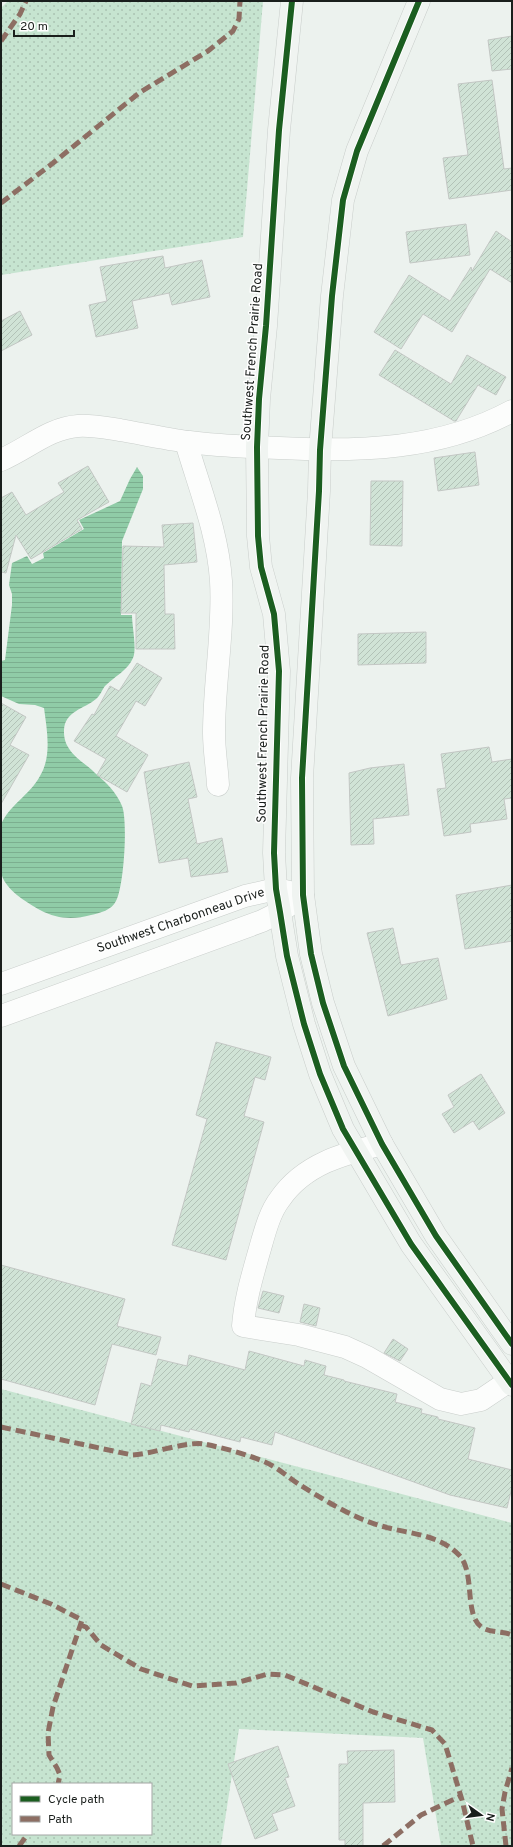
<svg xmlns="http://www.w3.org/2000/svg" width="513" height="1847" font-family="Overpass,sans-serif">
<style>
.grass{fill:url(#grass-dots);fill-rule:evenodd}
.water{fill:url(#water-rules)}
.building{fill:url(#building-hatch);stroke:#c3c7c4}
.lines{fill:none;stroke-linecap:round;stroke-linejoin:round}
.street-casing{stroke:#c9cecb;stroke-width:23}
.secondary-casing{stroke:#c9cecb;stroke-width:23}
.street{stroke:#fcfdfc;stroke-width:22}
.secondary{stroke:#f0f4f1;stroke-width:22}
.quiet{stroke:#8d6e63;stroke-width:5;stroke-dasharray:10 5;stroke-linecap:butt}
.cycleway-casing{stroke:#fff;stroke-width:8}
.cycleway{stroke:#1b5e20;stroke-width:6}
.labels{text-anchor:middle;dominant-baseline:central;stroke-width:3;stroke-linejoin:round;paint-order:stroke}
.street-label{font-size:13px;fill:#1a1f1c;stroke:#fff}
</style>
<defs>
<pattern id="grass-dots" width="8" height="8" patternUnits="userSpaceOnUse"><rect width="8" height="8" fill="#c6e4d0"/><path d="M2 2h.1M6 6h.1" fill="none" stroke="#aac3b2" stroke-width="1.8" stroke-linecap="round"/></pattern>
<pattern id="water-rules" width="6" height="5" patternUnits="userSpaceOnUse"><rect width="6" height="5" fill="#90cca7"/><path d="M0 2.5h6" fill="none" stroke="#7caf8f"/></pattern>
<pattern id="building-hatch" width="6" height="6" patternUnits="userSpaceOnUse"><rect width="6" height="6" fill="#d0e3d6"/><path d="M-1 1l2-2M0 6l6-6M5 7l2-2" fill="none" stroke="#b2c2b7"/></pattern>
</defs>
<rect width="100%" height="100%" fill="#ecf2ee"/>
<g class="grass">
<polygon points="8,1 263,1 243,237 1,275 1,8"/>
<path d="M1,1389L512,1523V1846H441L423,1738L239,1729L221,1846H1ZM13,1784H151V1834H13Z"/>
</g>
<path class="water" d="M137,467L143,476V489L122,541L121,615H132C132,626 137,649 133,658C128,670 114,677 105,686C102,690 100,696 96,699C84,709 65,711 64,730C63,752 82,760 95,773C106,782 117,793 122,806C128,820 124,887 116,901C112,910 100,913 91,915C73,920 57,919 40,910C26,902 4,889 1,872C0,864 1,856 1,848C1,842 0,832 1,825C8,806 30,795 40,776C52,756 47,731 44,708L35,705L19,704L1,696V661L5,660L12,605V594L9,585L12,563L27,556L32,564L44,558L43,553L84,529L79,520L120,501L130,479Z"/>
<g class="building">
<polygon points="512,36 512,69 492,71 488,40"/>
<polygon points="492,80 504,169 512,168 512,190 449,199 443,158 468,155 458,84"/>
<polygon points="466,224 470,255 410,263 406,232"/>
<polygon points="496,231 512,242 512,283 490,269 452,332 423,314 401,349 374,332 409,275 450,301 471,267 472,271"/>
<polygon points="163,256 165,268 202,260 210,297 172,305 169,293 132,301 138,328 96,337 89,305 107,301 100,267"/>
<polygon points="20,311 32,335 1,351 1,321"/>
<polygon points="395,350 451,384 467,355 506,377 496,395 478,385 456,421 454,421 379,375"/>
<polygon points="475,452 479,485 438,491 434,458"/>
<polygon points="88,466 109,502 77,520 82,529 31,559 16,535 6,573 1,572 1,498 12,492 26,515 64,492 58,483"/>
<polygon points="371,481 403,481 402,546 370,545"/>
<polygon points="193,523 197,562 164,565 165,614 174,614 175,649 136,649 136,613 121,613 123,546 164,547 162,525"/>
<polygon points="426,632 426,663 358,665 358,634"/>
<polygon points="137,663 162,678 145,706 136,701 116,736 148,755 127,792 97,775 106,759 74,741 92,714 94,715 110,686 119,691"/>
<polygon points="1,703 26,717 10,745 29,755 1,804"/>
<polygon points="489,747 492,762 512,759 512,798 504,799 507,819 470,824 471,832 444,836 437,789 446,788 441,754"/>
<polygon points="189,762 197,797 188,799 197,844 222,838 228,872 191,877 188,858 159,863 144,772"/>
<polygon points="404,764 409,815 373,819 374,844 351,845 349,773 370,768"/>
<polygon points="512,885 512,941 465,949 456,895"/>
<polygon points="393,928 401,965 438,958 447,999 388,1016 367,933"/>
<polygon points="216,1042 271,1057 265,1080 255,1077 244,1116 264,1122 226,1260 172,1245 207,1119 196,1115"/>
<polygon points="481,1074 505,1113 479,1130 473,1121 454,1133 442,1114 454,1107 448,1095"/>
<polygon points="1,1265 125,1299 117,1326 161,1337 156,1355 112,1344 95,1405 1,1379"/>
<polygon points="263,1291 284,1296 279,1313 258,1308"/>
<polygon points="304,1304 320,1308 316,1326 300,1322"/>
<polygon points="393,1339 408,1349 400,1361 384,1353"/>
<polygon points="249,1351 304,1366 305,1360 322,1365 326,1366 324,1375 344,1380 344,1381 397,1394 395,1402 422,1409 421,1413 438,1417 438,1419 475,1428 468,1459 512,1470 512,1487 507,1508 450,1495 275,1432 272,1445 241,1437 240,1442 190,1429 189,1432 161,1425 160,1431 131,1424 141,1383 151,1386 158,1359 187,1366 189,1355 245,1370"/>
<polygon points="278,1746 289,1777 285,1778 295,1806 272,1814 278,1830 255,1839 228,1764"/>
<polygon points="394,1750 395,1802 363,1803 363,1846 345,1846 345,1840 339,1840 339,1764 348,1764 347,1751"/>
</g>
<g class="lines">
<defs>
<g id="street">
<path d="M186,442C199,487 218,533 221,581C224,631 214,682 214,733C214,750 217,767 218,785"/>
<path d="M1,460C27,449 49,428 78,426C92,425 106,428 120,430C143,434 166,439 189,442C219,446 249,447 279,448C359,452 440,450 512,411"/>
<polyline points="1,984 245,896 276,889 294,893"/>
<polyline points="1,1016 262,921 280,912 303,895"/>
<path d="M382,1144C343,1154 304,1164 280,1199C269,1213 264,1235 259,1252C252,1277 245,1300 243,1326L299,1335L345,1347L367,1357L440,1399L461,1404L481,1400L512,1379"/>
</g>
<g id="secondary">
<polyline points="292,1 279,130 266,326 259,399 257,447 258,536 261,567 274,614 279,671 274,853 276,889 280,912 287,956 304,1024 320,1074 343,1129 411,1244 512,1385"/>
<polyline points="419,1 357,151 343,200 332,296 320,450 319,491 302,778 303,895 311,954 323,1003 344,1066 382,1144 436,1236 512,1344"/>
</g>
</defs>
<use href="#street" class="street-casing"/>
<use href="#secondary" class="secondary-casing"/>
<use href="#street" class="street"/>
<use href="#secondary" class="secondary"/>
<g class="quiet">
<polyline points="1,41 20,14 26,1"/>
<polyline points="1,203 53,163 139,93 208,51 233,31 239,19 240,1"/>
<path d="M1,1427L132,1455C152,1454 187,1441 204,1444C224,1448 246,1454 265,1462C277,1467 289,1478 300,1485C324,1500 352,1517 378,1525C406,1534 438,1533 459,1555C476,1572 463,1617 483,1628C492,1633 503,1631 512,1635"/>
<polyline points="1,1584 51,1604 82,1620 53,1707 48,1733 49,1755 57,1768 60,1775 58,1784"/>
<polyline points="80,1625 86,1627 101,1645 141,1669 192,1686 236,1683 268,1674 285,1675 373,1712 432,1730 445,1744 462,1800 473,1846"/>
<polyline points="19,1846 28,1834"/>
<polyline points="383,1846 421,1815 461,1796"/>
<polyline points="506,1846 502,1809 505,1792 512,1768"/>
</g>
<defs>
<g id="cycleway">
<polyline points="292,1 279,130 266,326 259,399 257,447 258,536 261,567 274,614 279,671 274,853 276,889 280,912 287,956 304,1024 320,1074 343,1129 411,1244 512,1385"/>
<polyline points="419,1 357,151 343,200 332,296 320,450 319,491 302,778 303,895 311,954 323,1003 344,1066 382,1144 436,1236 512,1344"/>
</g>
</defs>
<use href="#cycleway" class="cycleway-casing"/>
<use href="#cycleway" class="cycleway"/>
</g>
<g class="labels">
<g class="street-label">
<text transform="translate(253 352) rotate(-86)">Southwest French Prairie Road</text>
<text transform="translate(264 734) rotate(-89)">Southwest French Prairie Road</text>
<text transform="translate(181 921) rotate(-19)">Southwest Charbonneau Drive</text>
</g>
</g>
<rect width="513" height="1847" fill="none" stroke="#1a1f1c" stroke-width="4"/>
<rect x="12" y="1783" width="140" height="52" fill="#ffffff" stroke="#a3a5a4"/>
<rect x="20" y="1796" width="20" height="6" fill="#1b5e20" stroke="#a3a5a4"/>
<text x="48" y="1803" font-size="12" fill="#1a1f1c">Cycle path</text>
<rect x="20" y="1816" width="20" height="6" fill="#8d6e63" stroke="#a3a5a4"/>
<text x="48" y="1823" font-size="12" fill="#1a1f1c">Path</text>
<g transform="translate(481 1815) rotate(104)" stroke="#ffffff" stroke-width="3" paint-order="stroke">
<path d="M0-3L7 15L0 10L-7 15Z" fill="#1a1f1c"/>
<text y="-6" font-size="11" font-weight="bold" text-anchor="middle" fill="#1a1f1c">N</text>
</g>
<path d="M14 30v6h60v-6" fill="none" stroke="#1a1f1c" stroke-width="2"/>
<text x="20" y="30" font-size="12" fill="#1a1f1c" stroke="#ffffff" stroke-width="3" paint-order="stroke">20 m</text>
</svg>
